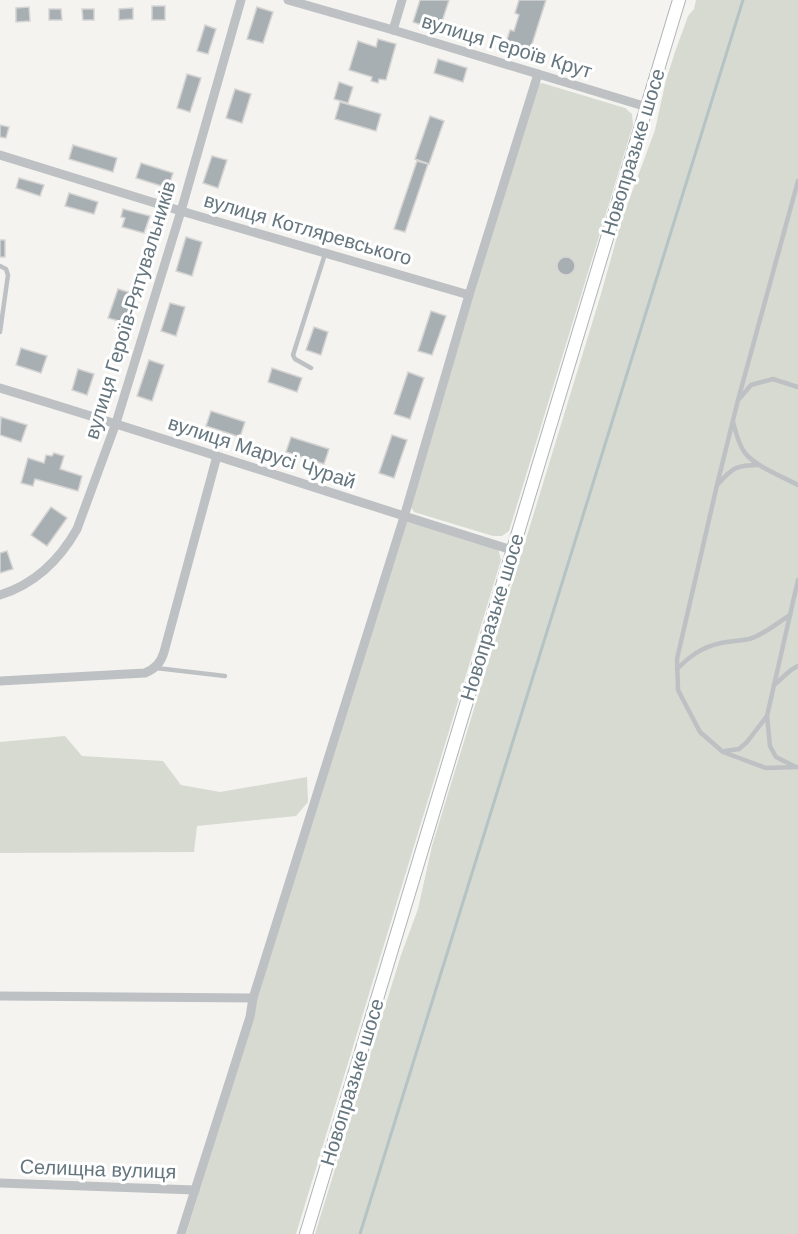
<svg xmlns="http://www.w3.org/2000/svg" width="798" height="1234" font-family="Helvetica,sans-serif">
<style>
.green{fill:#d6dad1}
.lines{fill:none;stroke-linecap:round;stroke-linejoin:round}
.stream{stroke:#b5c3c5;stroke-width:3}
.building{fill:#a7afb2;stroke:#d5d4d3;stroke-width:1.5}
.secondary-casing{stroke:#b0b5b8;stroke-width:14}
.service{stroke:#bdc1c4;stroke-width:4.5}
.minor{stroke:#bdc1c4;stroke-width:9}
.secondary{stroke:#fff;stroke-width:12}
.labels{text-anchor:middle;dominant-baseline:central;stroke-width:6;stroke-linejoin:round;paint-order:stroke}
.street-label{font-size:20px;fill:#65767f;stroke:#fff}
</style>
<rect width="100%" height="100%" fill="#f4f3f0"/>
<g class="green">
<polygon points="696,0 798,0 798,1234 315,1234 401,955 418,909 432,846 601,294 622,219 655,130 666,80 675,52 688,16 694,9"/>
<polygon points="542,83 625,108 632,114 633,125 509,531 502,536 493,536 414,512 409,504 538,84"/>
<polygon points="406,521 498,548 501,560 296,1234 186,1234 252,1021 257,997"/>
<polygon points="65,736 82,756 163,761 181,785 220,792 307,777 308,802 296,816 197,826 194,852 0,853 0,742"/>
</g>
<g class="lines">
<polyline class="stream" points="360,1234 743,0"/>
</g>
<g class="building">
<polygon points="420,0 449,0 439,31 413,22"/>
<polygon points="519,0 546,0 527,60 503,53 510,30 514,31 519,15 515,13"/>
<rect x="152" y="6" width="13" height="14"/>
<polygon points="29,7 30,21 16,22 16,8"/>
<polygon points="257,7 273,12 263,43 247,39"/>
<polygon points="133,8 133,19 119,20 119,9"/>
<polygon points="49,9 61,9 62,20 49,20"/>
<polygon points="82,9 94,9 94,20 83,20"/>
<polygon points="205,25 216,29 208,54 197,51"/>
<polygon points="378,39 396,44 386,80 379,79 378,83 371,81 372,77 349,70 358,41 376,47"/>
<polygon points="438,59 467,68 463,82 434,73"/>
<polygon points="187,74 201,78 190,112 177,108"/>
<polygon points="339,82 353,87 348,103 334,99"/>
<polygon points="235,89 251,94 242,123 226,118"/>
<polygon points="340,102 381,114 376,131 335,119"/>
<polygon points="430,116 444,121 429,164 415,159"/>
<polygon points="0,125 9,127 6,138 0,137"/>
<polygon points="73,145 117,158 113,172 69,159"/>
<polygon points="212,156 227,160 218,188 203,183"/>
<polygon points="417,161 428,164 405,232 394,229"/>
<polygon points="141,163 173,173 168,188 136,178"/>
<polygon points="19,178 44,185 40,196 16,188"/>
<polygon points="69,193 98,202 94,214 65,206"/>
<polygon points="123,209 150,216 144,233 122,227 125,218 121,217"/>
<polygon points="186,237 202,242 192,276 176,271"/>
<rect x="0" y="240" width="5" height="17"/>
<circle cx="566" cy="266" r="9"/>
<polygon points="118,289 135,294 126,323 108,318"/>
<polygon points="170,303 185,307 176,336 161,331"/>
<polygon points="431,311 446,316 432,355 418,351"/>
<polygon points="314,327 328,332 321,355 306,350"/>
<polygon points="21,348 47,356 41,373 16,365"/>
<polygon points="149,360 164,365 152,401 137,396"/>
<polygon points="272,368 302,378 297,392 268,382"/>
<polygon points="78,369 94,374 87,395 72,390"/>
<polygon points="408,372 424,378 410,419 394,414"/>
<polygon points="211,411 245,422 240,437 206,426"/>
<polygon points="1,417 27,425 21,442 0,435"/>
<polygon points="392,435 407,440 394,478 379,473"/>
<polygon points="291,437 329,449 324,464 286,452"/>
<polygon points="54,453 64,456 60,469 82,476 78,491 35,479 33,486 21,483 28,458 44,463 46,455 52,456"/>
<polygon points="51,507 67,518 47,546 31,535"/>
<polygon points="7,551 13,569 0,573 0,553"/>
</g>
<g class="lines">
<defs>
<polyline id="secondary" points="306,1234 679,0"/>
</defs>
<use href="#secondary" class="secondary-casing"/>
<g class="service">
<polyline points="798,181 738,400 717,485 677,659 678,690 700,732 723,752 766,768 798,767"/>
<polyline points="0,266 6,269 8,275 0,332"/>
<polyline points="311,368 295,359 293,355 325,254"/>
<polyline points="740,398 751,385 773,379 798,387"/>
<path d="M733,422C736,432 738,444 745,453C755,466 783,477 798,485"/>
<path d="M718,484C733,467 737,465 759,465"/>
<polyline points="156,668 225,676"/>
<path d="M677,669C690,656 702,647 721,643C730,641 740,641 749,639C764,635 777,623 790,615"/>
<polyline points="774,685 791,670 798,666"/>
<polyline points="725,751 739,749 747,742 767,716"/>
<polyline points="794,766 776,757 770,746 767,716 798,580"/>
</g>
<g class="minor">
<polyline points="288,0 393,30 647,107"/>
<polyline points="393,30 402,0"/>
<polyline points="0,155 181,211 469,295"/>
<path d="M0,388C172,440 341,497 512,550"/>
<path d="M0,595C35,584 59,561 77,529L116,423L181,211L241,0"/>
<path d="M0,681L145,673C155,669 161,663 164,652L217,456"/>
<polyline points="0,996 253,998"/>
<polyline points="0,1183 195,1190"/>
<polyline points="181,1234 250,1017 253,998 404,517 469,295 538,74"/>
</g>
<use href="#secondary" class="secondary"/>
</g>
<g class="labels">
<g class="street-label">
<text transform="translate(507 46) rotate(17)">вулиця Героїв Крут</text>
<text transform="translate(633 152) rotate(-73)">Новопразьке шосе</text>
<text transform="translate(308 229) rotate(16)">вулиця Котляревського</text>
<text transform="translate(130 310) rotate(-73)">вулиця Героїв-Рятувальників</text>
<text transform="translate(262 452) rotate(18)">вулиця Марусі Чурай</text>
<text transform="translate(492 617) rotate(-73)">Новопразьке шосе</text>
<text transform="translate(352 1082) rotate(-73)">Новопразьке шосе</text>
<text transform="translate(98 1169) rotate(2)">Селищна вулиця</text>
</g>
</g>
</svg>
